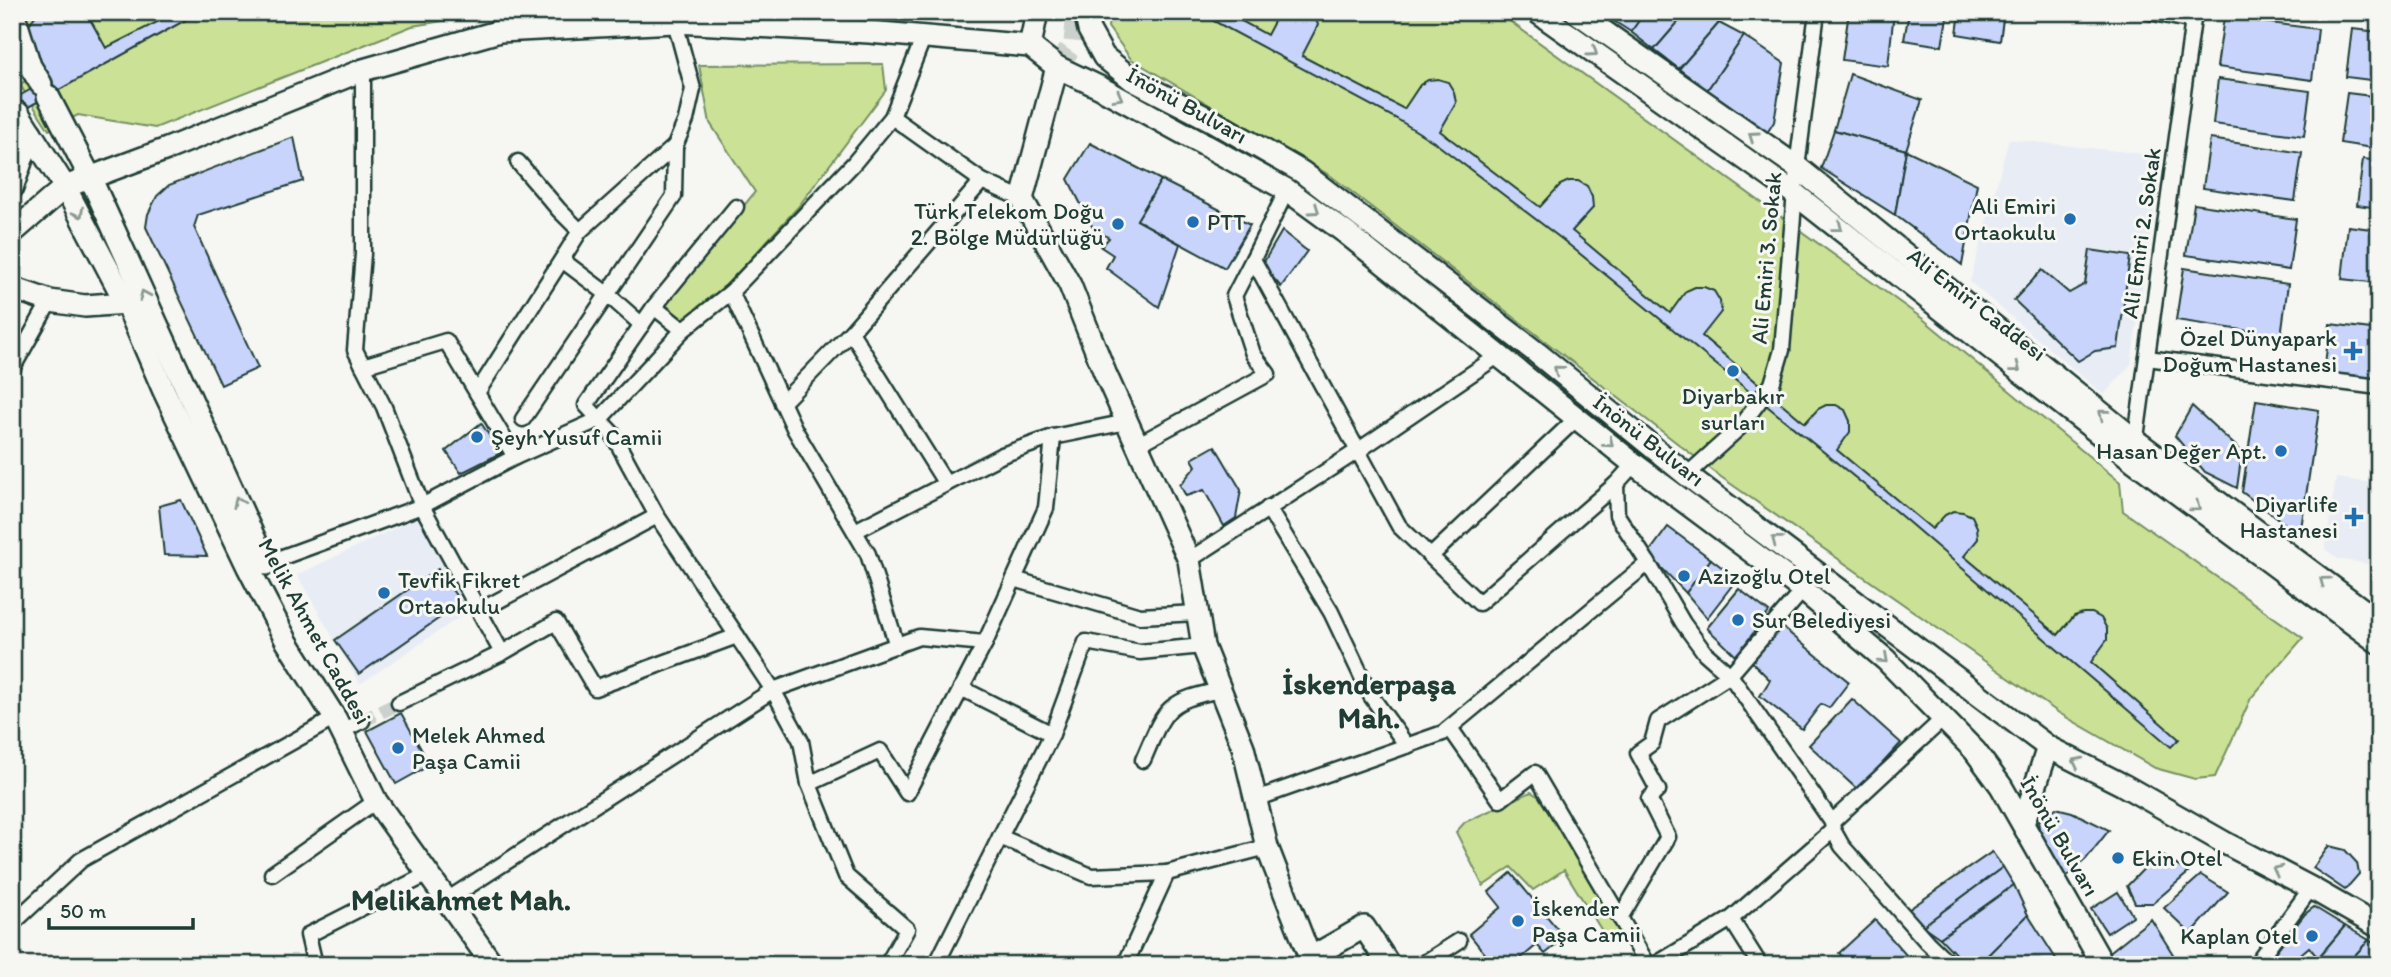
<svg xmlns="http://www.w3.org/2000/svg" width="2391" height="977" font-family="Itim,sans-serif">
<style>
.built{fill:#e8ecf5}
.green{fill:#cbe196;stroke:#758f65;stroke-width:2}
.building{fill:#c8d4fb;stroke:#1f3d34;stroke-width:2}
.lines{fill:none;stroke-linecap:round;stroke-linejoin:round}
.street-tunnel{stroke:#cbd1cc;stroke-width:14;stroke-dasharray:14 7;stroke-linecap:butt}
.secondary-tunnel{stroke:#cbd1cc;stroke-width:21;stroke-dasharray:21 10;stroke-linecap:butt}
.street-casing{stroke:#1f3d34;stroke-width:19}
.secondary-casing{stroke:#1f3d34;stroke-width:26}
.street{stroke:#f6f6f2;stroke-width:14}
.secondary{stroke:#f6f6f2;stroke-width:21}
.oneway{stroke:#8a9a93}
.poi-dot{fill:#1f6fb2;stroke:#f6f6f2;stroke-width:2.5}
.labels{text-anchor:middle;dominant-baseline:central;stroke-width:6;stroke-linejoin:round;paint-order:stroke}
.street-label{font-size:23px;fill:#1f3d34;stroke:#f6f6f2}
.poi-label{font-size:23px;fill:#1f3d34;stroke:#f6f6f2;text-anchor:start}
.district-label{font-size:30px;font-weight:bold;fill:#1f3d34;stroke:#f6f6f2}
</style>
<rect width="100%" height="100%" fill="#f6f6f2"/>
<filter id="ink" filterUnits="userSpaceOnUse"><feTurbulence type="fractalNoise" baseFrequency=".0143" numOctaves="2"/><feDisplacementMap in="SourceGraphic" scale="14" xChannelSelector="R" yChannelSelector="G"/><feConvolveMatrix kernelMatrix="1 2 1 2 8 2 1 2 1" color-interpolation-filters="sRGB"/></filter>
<g filter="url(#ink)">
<g class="built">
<polygon points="2009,139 2162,156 2131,364 2104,395 1970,282"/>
<polygon points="2336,478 2379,484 2379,594 2371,588 2375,565 2338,559 2325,549"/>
<polygon points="420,516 470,610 360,684 297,575"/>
</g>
<g class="green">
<polygon points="24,12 498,12 412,26 155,128 78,115 49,130 20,85 28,78"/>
<polygon points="1110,12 1497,12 1923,319 2120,482 2123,511 2303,638 2251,698 2215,777 2195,779 2155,768 2059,713 1721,477 1331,176 1131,59 1108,27"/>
<polygon points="883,64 886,90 798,207 723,289 683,320 665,304 755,192 710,123 699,65"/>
<polygon points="1531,792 1539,797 1621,931 1607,939 1564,870 1533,890 1511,867 1483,886 1456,832 1465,822"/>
</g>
<g class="building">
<polygon points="38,12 86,12 106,48 177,12 200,12 12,116 12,100 51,78 31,46 28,26"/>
<polygon points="1197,12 1225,12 1267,35 1279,12 1313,12 1318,25 1302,56 1404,109 1420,85 1428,80 1438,79 1448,82 1454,92 1456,103 1440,131 1540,207 1560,185 1569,181 1578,181 1587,186 1592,197 1593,208 1572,231 1670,313 1686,291 1695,287 1704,287 1714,291 1720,301 1721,312 1702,336 1805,423 1818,409 1826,405 1836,405 1845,410 1850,421 1850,432 1837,450 1932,529 1945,515 1953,511 1963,512 1972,516 1977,527 1978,539 1964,556 2058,635 2074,616 2083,613 2092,613 2101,618 2107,629 2107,640 2091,662 2179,739 2171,747 1879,497 1563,240 1434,142 1397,119"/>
<polygon points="1608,12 1645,12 1631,32 1606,16"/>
<polygon points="1645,12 1687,12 1654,50 1631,32"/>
<polygon points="1687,12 1710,12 1719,23 1679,69 1654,50"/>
<polygon points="1849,12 1894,12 1888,66 1842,60"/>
<polygon points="1909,12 1948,12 1942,46 1904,40"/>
<polygon points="1960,12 2004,12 2000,41 1957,34"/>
<polygon points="2271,12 2312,12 2311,19"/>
<polygon points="2224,17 2318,29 2312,80 2217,67"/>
<polygon points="1719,23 1744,36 1706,92 1679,69"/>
<polygon points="2352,29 2379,32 2379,81 2346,77"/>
<polygon points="1744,36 1784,63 1774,122 1765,136 1706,92"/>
<polygon points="1850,74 1922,100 1906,150 1834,130"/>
<polygon points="2218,79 2310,91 2304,136 2213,124"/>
<polygon points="2347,93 2379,97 2379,149 2340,143"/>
<polygon points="1834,130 1906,150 1895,215 1821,168"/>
<polygon points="294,137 303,181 198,215 194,227 258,368 221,385 146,227 148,214 157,196 169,185"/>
<polygon points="2210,139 2302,153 2295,201 2203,188"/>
<polygon points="1090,143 1161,180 1137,220 1180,244 1159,307 1106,268 1113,255 1101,247 1109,238 1093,228 1068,179"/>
<polygon points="1906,150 1977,184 1962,265 1895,215"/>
<polygon points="2363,159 2379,161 2379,208 2357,205"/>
<polygon points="1161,180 1250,225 1225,268 1137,220"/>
<polygon points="2194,204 2296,219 2289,270 2186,255"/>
<polygon points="2348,226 2379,230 2379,283 2342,279"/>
<polygon points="1282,231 1307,251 1281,287 1262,265"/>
<polygon points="2090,250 2130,256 2118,348 2095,351 2078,361 2014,300 2042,270 2069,293 2085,284"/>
<polygon points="2184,268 2288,284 2281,336 2176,320"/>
<polygon points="2330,324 2379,330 2379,379 2324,372"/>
<polygon points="2256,400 2319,410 2300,535 2242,492"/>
<polygon points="2192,406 2242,452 2237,488 2205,472 2175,436"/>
<polygon points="481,423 501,453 461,473 446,451"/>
<polygon points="1215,446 1241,490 1236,518 1224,526 1204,490 1186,496 1180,485 1196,466 1192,459"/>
<polygon points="181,500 207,556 164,555 159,506"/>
<polygon points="1668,527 1711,559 1686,593 1648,554"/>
<polygon points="1711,559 1737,579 1707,618 1686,593"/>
<polygon points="438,569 461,603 359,674 335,640"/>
<polygon points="1739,589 1769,612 1736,656 1707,628"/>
<polygon points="1782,627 1849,682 1829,708 1821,704 1802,729 1760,696 1770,680 1751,661"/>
<polygon points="1852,699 1901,743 1858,790 1809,745"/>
<polygon points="401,713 430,765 396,784 367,731"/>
<polygon points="2056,808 2072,812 2109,830 2086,859 2066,877 2040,835 2038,821"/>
<polygon points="2329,846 2345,850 2357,863 2359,874 2345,890 2313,868"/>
<polygon points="1992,852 2003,867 1923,926 1908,910"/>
<polygon points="2159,853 2188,873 2153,903 2135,903 2127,886"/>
<polygon points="2003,867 2014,885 1940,938 1923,926"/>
<polygon points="1511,873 1565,938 1545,954 1537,945 1513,965 1494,965 1469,934 1501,907 1489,892"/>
<polygon points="2201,875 2228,892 2191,934 2164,908"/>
<polygon points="2014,885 2028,915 1978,965 1966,965 1940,938"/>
<polygon points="2118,892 2133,916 2107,933 2091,909"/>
<polygon points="2314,907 2345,926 2318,958 2309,947 2295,959 2300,965 2265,965 2305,914"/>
<polygon points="2028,915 2060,965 1978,965"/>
<polygon points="2151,919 2176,959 2170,965 2112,965 2106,955"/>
<polygon points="1875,920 1915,965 1850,965 1839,953"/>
<polygon points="2345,926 2369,940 2346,965 2326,965 2318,958"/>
<polygon points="2369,940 2379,946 2379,956 2371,965 2346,965"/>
</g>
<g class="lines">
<polyline class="street-tunnel" points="362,721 399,703"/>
<polyline class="secondary-tunnel" points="1057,67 1074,43 1077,12"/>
<defs>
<g id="street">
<polyline points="2149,12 2193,21"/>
<polyline points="363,70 363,254 355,350 384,407 422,506 502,653"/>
<polyline points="892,117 982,181"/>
<polyline points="518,162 559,210 580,231"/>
<polyline points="1287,190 1253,259 1399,526 1479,603 1616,484 1634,464"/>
<polyline points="562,260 607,294 642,325"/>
<polyline points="731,292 795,430 868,554 897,646"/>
<polyline points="654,307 736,207"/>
<polyline points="683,330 654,307 586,405 612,433 657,516 773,690 919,637 985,643 1046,508 1053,437"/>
<polyline points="2147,358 2379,387"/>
<polyline points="363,366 446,341 515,457"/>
<polyline points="12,369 50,301"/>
<polyline points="477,393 580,231 675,146 686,120 693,89 675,22"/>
<polyline points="782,403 851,332"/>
<polyline points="523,419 674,196 675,146"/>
<polyline points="1137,445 1268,374 1253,354 1234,296 1253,259"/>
<polyline points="2135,445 2194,12"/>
<polyline points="1687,475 1739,428 1772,384 1782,350 1797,167 1817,12"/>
<polyline points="946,484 851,332 982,181 1022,199"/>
<polyline points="1616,484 1617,515 1648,563 1683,623 1705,653 1730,675 1832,822 1833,830 1842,846 1927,942 1951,965"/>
<polyline points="1268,508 1331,612 1371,696 1407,746"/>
<polyline points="855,531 1002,455 1053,437 1127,422"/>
<polyline points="1431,556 1578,417"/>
<polyline points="1189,560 1359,450 1499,355"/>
<polyline points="258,566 422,506 515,457 600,419 683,330 731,292 854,163 892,117 924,36"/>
<polyline points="1014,579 1140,616 1197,613"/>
<polyline points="479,611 657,516"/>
<polyline points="961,688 1052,734 1086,642 1140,652 1203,646"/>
<polyline points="399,703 502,653 556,622 595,688 737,636"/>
<polyline points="1450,728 1500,800 1535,773 1648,965"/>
<polyline points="341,731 362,721"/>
<path d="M1143,760C1165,709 1165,701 1221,690"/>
<polyline points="809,784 846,876 907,929 887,965"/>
<polyline points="1256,799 1443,733 1648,563"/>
<polyline points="1832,822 1944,718"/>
<polyline points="1000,837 1052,734"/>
<polyline points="272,874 376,801"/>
<polyline points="447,900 773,690 801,741 809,784 880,751 907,793 985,643"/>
<polyline points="1620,918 1668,837 1649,799 1658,790 1638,753 1652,743 1658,721 1730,675 1803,590"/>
<polyline points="1731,919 1760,965"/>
<polyline points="12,924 81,860 335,718"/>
<polyline points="315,965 308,935 428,874"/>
<polyline points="936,965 1000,837 1091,876 1167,873"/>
<polyline points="1125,965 1167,873 1267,847"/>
<polyline points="1421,965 1459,941"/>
<polyline points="1655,965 1731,919 1833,830"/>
<polyline points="2255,965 2311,888"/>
</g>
<g id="secondary">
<polyline points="13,12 30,66 41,84"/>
<polyline points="1085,12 1089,30 1104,57 1133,80 1211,120 1302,172 1537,353 1687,475 2048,747 2123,785 2225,843 2311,888 2379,927"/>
<polyline points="1537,12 1795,194 2134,461 2379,643"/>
<polyline points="1576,12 1797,167 2136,441 2379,622"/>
<polyline points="1030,46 1037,12"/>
<polyline points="1057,67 1022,199 1070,285 1105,373 1189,560 1203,646 1243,747 1267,847 1310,958 1364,927 1389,965"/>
<polyline points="48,96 90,177 266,564"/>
<polyline points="18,113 65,187 126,303 164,391 248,567 287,642 335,718 376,801 493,965"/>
<polyline points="12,188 31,133"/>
<polyline points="12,233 65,187 167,149 363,70 500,31 675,22 869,32 1030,46 1057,67 1101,88 1287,190 1346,233 1634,464 1803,590 1886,660 1975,751 2001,786 2103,965"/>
<polyline points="12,288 50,301 85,306 126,303"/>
<polyline points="2023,824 2048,747"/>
</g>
</defs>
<use href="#street" class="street-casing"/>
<use href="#secondary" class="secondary-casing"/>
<use href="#street" class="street"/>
<use href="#secondary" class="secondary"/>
</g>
<defs><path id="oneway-chevron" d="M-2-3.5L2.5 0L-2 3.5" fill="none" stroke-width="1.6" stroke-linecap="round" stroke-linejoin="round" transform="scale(1.75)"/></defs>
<g class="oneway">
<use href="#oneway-chevron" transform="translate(1593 52) rotate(35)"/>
<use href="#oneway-chevron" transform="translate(1118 97) rotate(29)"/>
<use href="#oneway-chevron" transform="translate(1753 136) rotate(-145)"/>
<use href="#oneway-chevron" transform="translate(1315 210) rotate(35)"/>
<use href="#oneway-chevron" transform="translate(79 213) rotate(62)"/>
<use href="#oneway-chevron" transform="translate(1838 227) rotate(38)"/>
<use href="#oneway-chevron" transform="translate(144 295) rotate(-114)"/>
<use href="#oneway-chevron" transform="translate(2016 368) rotate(38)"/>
<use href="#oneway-chevron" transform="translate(1558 370) rotate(-141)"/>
<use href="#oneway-chevron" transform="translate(2103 414) rotate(-141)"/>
<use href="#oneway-chevron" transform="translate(1609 443) rotate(40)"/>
<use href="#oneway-chevron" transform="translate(238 502) rotate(-114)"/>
<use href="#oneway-chevron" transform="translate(2196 507) rotate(37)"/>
<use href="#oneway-chevron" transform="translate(1776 540) rotate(-142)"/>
<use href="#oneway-chevron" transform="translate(2324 581) rotate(-143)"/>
<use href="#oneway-chevron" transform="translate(1884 659) rotate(42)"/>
<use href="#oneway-chevron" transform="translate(2077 762) rotate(-154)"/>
<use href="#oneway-chevron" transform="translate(2277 870) rotate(-153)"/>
</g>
</g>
<g class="poi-dot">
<circle cx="2070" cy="219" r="7"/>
<circle cx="1193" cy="222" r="7"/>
<circle cx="1118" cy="224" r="7"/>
<path d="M2349.5 340.5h7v7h7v7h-7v7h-7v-7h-7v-7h7z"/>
<circle cx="1733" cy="371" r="7"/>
<circle cx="477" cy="437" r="7"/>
<circle cx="2281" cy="451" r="7"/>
<path d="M2350.5 506.5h7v7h7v7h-7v7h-7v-7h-7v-7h7z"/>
<circle cx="1684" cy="576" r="7"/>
<circle cx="384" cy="593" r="7"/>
<circle cx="1738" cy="620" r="7"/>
<circle cx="398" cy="748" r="7"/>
<circle cx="2118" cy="858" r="7"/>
<circle cx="1518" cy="921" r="7"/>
<circle cx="2312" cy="936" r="7"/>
</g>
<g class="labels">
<g class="street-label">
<text transform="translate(1187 105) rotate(29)">İnönü Bulvarı</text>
<text transform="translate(2141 233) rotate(-82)">Ali Emiri 2. Sokak</text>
<text transform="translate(1766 258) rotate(-85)">Ali Emiri 3. Sokak</text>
<text transform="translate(1977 304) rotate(38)">Ali Emiri Caddesi</text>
<text transform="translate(1649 440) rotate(38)">İnönü Bulvarı</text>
<text transform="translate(315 631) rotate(61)">Melik Ahmet Caddesi</text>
<text transform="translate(2060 836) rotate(60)">İnönü Bulvarı</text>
</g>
<g class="poi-label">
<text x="2056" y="206" text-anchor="end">Ali Emiri<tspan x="2056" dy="26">Ortaokulu</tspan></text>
<text x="1104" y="211" text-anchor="end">Türk Telekom Doğu<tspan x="1104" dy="26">2. Bölge Müdürlüğü</tspan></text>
<text x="1207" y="222">PTT</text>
<text x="2337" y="338" text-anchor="end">Özel Dünyapark<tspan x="2337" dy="26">Doğum Hastanesi</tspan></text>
<text x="1733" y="396" text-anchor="middle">Diyarbakır<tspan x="1733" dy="26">surları</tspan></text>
<text x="491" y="437">Şeyh Yusuf Camii</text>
<text x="2267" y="451" text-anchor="end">Hasan Değer Apt.</text>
<text x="2338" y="504" text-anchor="end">Diyarlife<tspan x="2338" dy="26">Hastanesi</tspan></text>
<text x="1698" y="576">Azizoğlu Otel</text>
<text x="398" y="580">Tevfik Fikret<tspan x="398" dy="26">Ortaokulu</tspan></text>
<text x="1752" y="620">Sur Belediyesi</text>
<text x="412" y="735">Melek Ahmed<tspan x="412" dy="26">Paşa Camii</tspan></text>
<text x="2132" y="858">Ekin Otel</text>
<text x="1532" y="908">İskender<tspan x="1532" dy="26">Paşa Camii</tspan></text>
<text x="2298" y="936" text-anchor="end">Kaplan Otel</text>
</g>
<g class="district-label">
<text x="1369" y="683">İskenderpaşa<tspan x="1369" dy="34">Mah.</tspan></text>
<text x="461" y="899">Melikahmet Mah.</text>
</g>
</g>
<rect width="2391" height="977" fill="none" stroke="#f6f6f2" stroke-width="42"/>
<rect x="21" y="21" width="2349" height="935" fill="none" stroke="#1f3d34" stroke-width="2.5" filter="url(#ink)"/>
<path d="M49 918v10h144v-10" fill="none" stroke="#1f3d34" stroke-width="3.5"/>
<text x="60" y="918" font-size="21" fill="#1f3d34" stroke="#f6f6f2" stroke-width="5" paint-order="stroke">50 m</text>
</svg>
